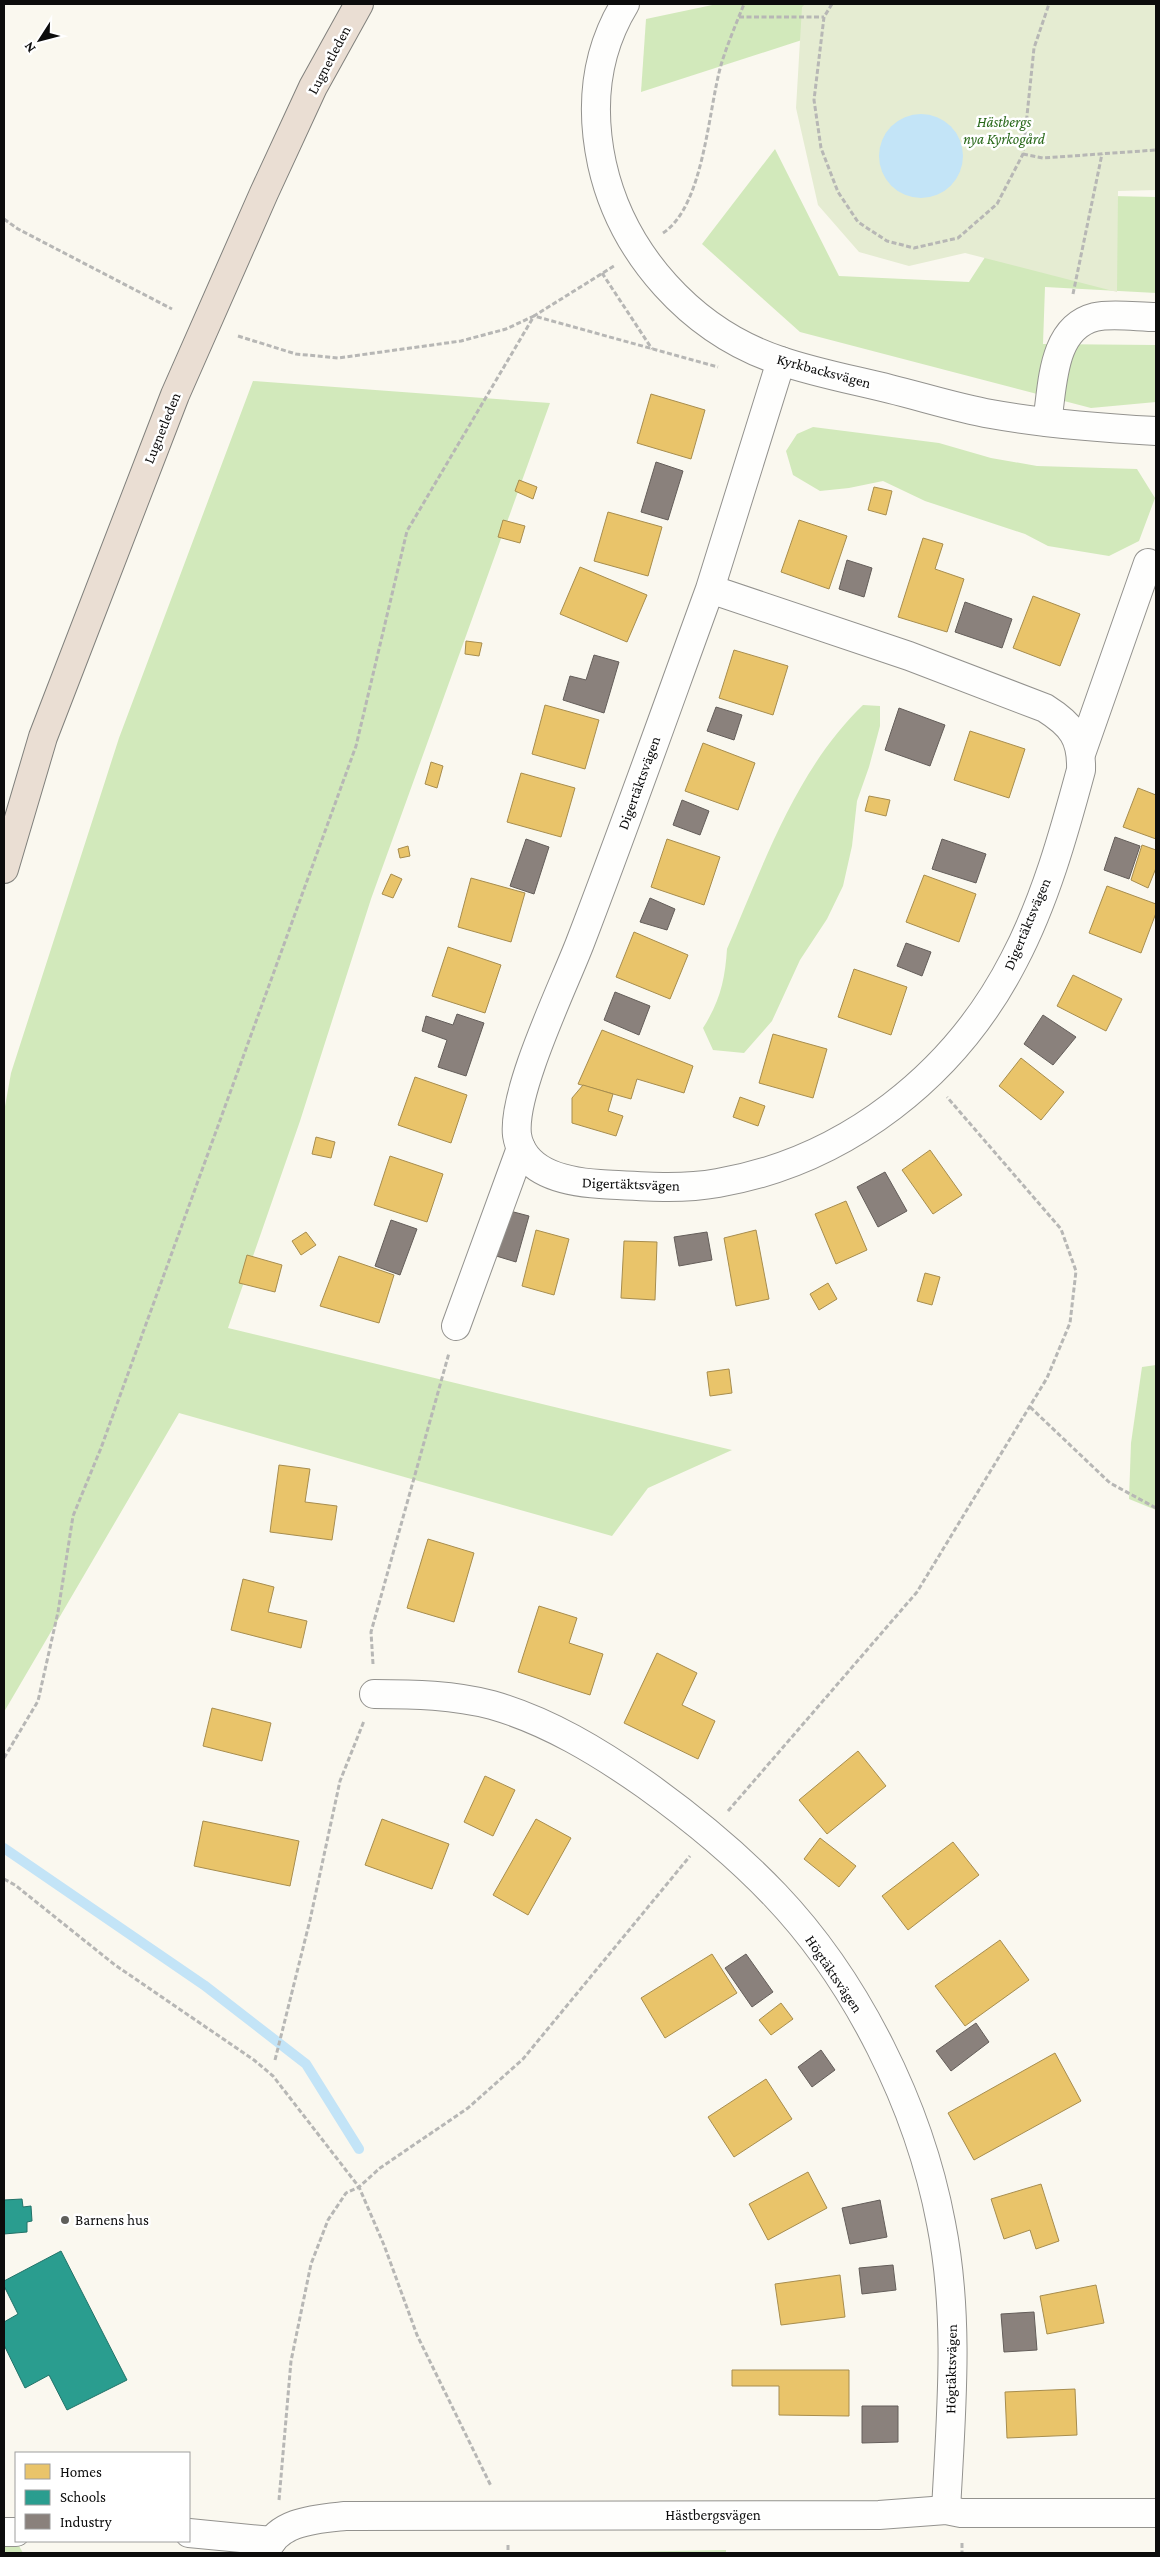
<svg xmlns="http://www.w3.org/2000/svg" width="1160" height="2557" font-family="'Crimson Pro',serif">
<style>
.forest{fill:#d2e9bb}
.cemetery{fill:#e5ecd2}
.water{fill:#c3e4f7}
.homes{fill:#e9c46a;stroke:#a78d4e}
.schools{fill:#2a9d8f;stroke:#217268}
.industry{fill:#8a817c;stroke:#645e5a}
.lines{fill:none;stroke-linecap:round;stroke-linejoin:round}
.stream{stroke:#c3e4f7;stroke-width:10}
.minor-casing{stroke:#93928e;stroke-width:30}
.highway-casing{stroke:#80807c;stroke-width:30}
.path{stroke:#b7b7b5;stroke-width:3;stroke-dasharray:5 2.5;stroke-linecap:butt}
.minor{stroke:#fefefd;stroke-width:28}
.highway{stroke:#eaded3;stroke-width:28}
.poi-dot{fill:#5f5f5b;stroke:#fff;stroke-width:2}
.labels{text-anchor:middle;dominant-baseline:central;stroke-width:5;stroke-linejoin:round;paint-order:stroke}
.street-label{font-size:15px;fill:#0c0c0c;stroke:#fff}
.park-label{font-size:15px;font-style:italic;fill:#276718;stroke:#fff}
.poi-label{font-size:15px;fill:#0c0c0c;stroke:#fff;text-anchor:start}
</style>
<rect width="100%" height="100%" fill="#faf8ef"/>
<g class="forest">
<polygon points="717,4 826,4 805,39 641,92 646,19"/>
<polygon points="775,149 839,276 969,282 1026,194 1156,197 1156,293 1045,287 1043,344 1156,345 1156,402 1091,408 800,332 702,244"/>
<polygon points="253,381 550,403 371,899 300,1121 228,1328 732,1450 648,1488 612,1536 179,1413 4,1712 4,1112 11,1073 119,738"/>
<polygon points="813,427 939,443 991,458 1037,466 1137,469 1155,498 1139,541 1109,556 1048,546 1025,534 925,501 883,481 849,488 820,491 793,475 786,451 797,434"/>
<path d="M863,705L880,706V726L869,767L857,801L852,846L843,886L827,919L800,960L772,1021L744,1053L713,1050L703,1028C720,1001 725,980 727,949C764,864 795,771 863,705Z"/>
<polygon points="1156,1365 1156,1510 1129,1499 1131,1443 1142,1367"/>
<polygon points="4,2519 23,2553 4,2553"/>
<polygon points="726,2550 726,2553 563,2553"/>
</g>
<polygon class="cemetery" points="805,4 1156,4 1156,190 1118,191 1117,292 965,253 909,266 859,252 818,205 796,108 802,7"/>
<circle class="water" cx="921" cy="156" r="42"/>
<g class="homes">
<polygon points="651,394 705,410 691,459 637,443"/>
<polygon points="519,480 537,487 533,499 515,491"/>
<polygon points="874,487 892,491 886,515 868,510"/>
<polygon points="608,512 662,527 648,576 594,561"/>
<polygon points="503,520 525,526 520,543 498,537"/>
<polygon points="799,520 847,536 829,589 781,572"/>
<polygon points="923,538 943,544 935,569 964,579 947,632 898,617"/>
<polygon points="580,567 647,595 627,642 560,614"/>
<polygon points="1033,596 1080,614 1060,666 1013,648"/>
<polygon points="466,641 482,643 479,656 465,654"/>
<polygon points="734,650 788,666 773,715 719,698"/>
<polygon points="545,705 599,720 585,769 532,754"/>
<polygon points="970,731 1025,749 1009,798 954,780"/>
<polygon points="703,743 755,763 738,810 685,791"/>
<polygon points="431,762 443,766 437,788 425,784"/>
<polygon points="521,773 575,788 561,837 507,822"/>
<polygon points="1138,788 1156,795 1156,839 1123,827"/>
<polygon points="869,796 890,800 886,816 865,811"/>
<polygon points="667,839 720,857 704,905 651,887"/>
<polygon points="1142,845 1156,850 1156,868 1148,888 1131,880"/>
<polygon points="408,846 410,856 400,858 398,849"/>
<polygon points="391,874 402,879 393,898 382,894"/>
<polygon points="924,875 976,894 959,942 906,922"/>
<polygon points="471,878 525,893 511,942 458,927"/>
<polygon points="1107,886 1156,904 1156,913 1141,953 1089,933"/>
<polygon points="634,932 688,955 670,999 616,977"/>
<polygon points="448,947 501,965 485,1013 432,996"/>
<polygon points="854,969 907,987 891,1035 838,1017"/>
<polygon points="1073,975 1122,999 1106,1031 1057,1006"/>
<polygon points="602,1030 693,1066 684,1093 637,1079 631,1099 578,1084"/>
<polygon points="773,1034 827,1049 813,1098 759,1083"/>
<polygon points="1021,1058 1064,1092 1041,1120 999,1086"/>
<polygon points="415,1077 467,1095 451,1143 398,1125"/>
<polygon points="583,1085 613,1094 608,1111 623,1116 616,1136 572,1123 572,1098"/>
<polygon points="740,1097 765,1106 758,1126 733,1117"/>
<polygon points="316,1137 335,1142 331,1158 312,1154"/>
<polygon points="930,1150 962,1195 933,1214 902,1170"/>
<polygon points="390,1156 443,1174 427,1222 374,1205"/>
<polygon points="846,1201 867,1250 836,1264 815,1214"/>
<polygon points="536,1230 569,1239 554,1295 522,1286"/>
<polygon points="756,1230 769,1299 736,1306 724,1238"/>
<polygon points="306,1232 316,1245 301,1255 292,1241"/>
<polygon points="624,1241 657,1242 655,1300 621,1298"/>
<polygon points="247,1255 282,1265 275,1292 239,1283"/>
<polygon points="339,1256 394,1275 379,1323 320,1306"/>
<polygon points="925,1273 940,1277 932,1305 917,1301"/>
<polygon points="828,1283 837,1299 819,1310 810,1294"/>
<polygon points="729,1369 732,1393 710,1396 707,1372"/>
<polygon points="279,1465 310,1469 305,1502 337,1506 332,1540 270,1532"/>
<polygon points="428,1539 474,1553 454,1622 407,1608"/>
<polygon points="243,1579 274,1587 268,1612 307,1621 301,1648 231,1630"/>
<polygon points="539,1606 577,1618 569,1643 603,1654 590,1695 518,1672"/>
<polygon points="657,1653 697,1673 682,1705 715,1721 698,1759 624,1723"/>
<polygon points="212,1708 271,1723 262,1761 203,1746"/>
<polygon points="858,1751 886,1786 827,1834 799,1800"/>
<polygon points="485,1776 515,1790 493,1836 464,1822"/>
<polygon points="382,1819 449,1844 432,1889 365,1865"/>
<polygon points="536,1819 571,1838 528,1915 493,1895"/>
<polygon points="203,1821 299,1841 290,1886 194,1866"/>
<polygon points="820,1838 856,1866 839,1887 804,1859"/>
<polygon points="953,1842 979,1875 908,1930 882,1896"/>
<polygon points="1000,1940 1029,1980 965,2026 935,1986"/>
<polygon points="712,1954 737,1993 665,2038 641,1998"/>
<polygon points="781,2003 793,2019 771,2035 759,2020"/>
<polygon points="1055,2053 1081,2101 974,2160 948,2113"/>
<polygon points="766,2079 792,2119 734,2157 708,2117"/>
<polygon points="808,2172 827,2208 768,2240 749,2204"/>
<polygon points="1041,2184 1059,2241 1036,2249 1030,2230 1004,2239 991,2199"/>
<polygon points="840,2275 845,2317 781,2325 775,2284"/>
<polygon points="1096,2285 1104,2323 1047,2334 1040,2296"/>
<polygon points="732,2370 849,2370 849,2416 779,2415 779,2386 732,2386"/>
<polygon points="1075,2389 1077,2435 1007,2438 1005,2392"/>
</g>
<g class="schools">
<polygon points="22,2199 23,2207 31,2206 32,2221 27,2222 27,2232 4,2234 4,2200"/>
<polygon points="61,2251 127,2380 67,2410 49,2375 25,2388 4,2345 4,2322 18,2314 4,2286 4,2281"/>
</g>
<g class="industry">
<polygon points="656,462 683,471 668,520 641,512"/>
<polygon points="847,560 872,568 864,597 839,589"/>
<polygon points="965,602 1012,619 1002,648 955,632"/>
<polygon points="594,655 619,662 604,713 563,700 570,676 586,680"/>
<polygon points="716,707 742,715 734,740 707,731"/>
<polygon points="899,708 945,725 930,766 885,750"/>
<polygon points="682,800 709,811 700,835 673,825"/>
<polygon points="1115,837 1140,846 1129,879 1104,870"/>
<polygon points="526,839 549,847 534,894 510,886"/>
<polygon points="942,839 986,854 976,883 932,869"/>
<polygon points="650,898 675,909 667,930 640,922"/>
<polygon points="906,943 931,952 922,976 897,966"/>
<polygon points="615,992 650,1006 639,1035 604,1020"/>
<polygon points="457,1014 484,1023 466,1076 438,1067 447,1040 422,1031 426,1016 453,1025"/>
<polygon points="1043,1015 1076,1037 1053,1065 1024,1044"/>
<polygon points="885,1172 907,1211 878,1227 857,1187"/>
<polygon points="506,1210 529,1216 516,1262 493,1255"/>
<polygon points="391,1220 417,1229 400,1275 375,1266"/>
<polygon points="707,1232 712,1260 679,1266 674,1237"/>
<polygon points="746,1954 773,1992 752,2007 725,1968"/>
<polygon points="976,2023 989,2042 951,2071 936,2051"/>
<polygon points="821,2050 835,2070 812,2087 798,2067"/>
<polygon points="880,2200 887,2237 850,2244 842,2208"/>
<polygon points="893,2265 896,2290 862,2294 859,2268"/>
<polygon points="1034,2312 1037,2350 1004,2352 1001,2314"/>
<polygon points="862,2406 898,2406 898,2442 862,2443"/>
</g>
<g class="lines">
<polyline class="stream" points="4,1848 204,1985 306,2064 359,2149"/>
<defs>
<g id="minor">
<path d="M625,4C595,53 590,108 602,164C622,254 692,332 781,361C816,373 854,380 890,389C923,397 957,408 991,414C1046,424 1101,428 1156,431"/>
<path d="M1047,422C1053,387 1051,328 1095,317C1111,313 1139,317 1156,317"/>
<path d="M710,589C667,707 625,826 580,943C563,987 512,1092 517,1135C523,1174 567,1182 600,1184C639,1186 679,1190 718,1183C846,1161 955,1075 1014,960C1045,901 1064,833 1081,770C1082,738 1072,725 1045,708L909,656L710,589L781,361"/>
<polyline points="1082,751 1148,563"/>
<polyline points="456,1326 521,1148"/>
<path d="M374,1694C414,1694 454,1695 492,1705C548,1721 599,1752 646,1785C692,1818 736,1854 775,1895C857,1981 919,2106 941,2223C960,2318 951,2414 946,2510"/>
<polyline points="5,2532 16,2532"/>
<polyline points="189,2533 272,2541"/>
<path d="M266,2553C275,2521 317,2519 345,2516L879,2515L946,2510L961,2513H1156"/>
</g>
<polyline id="highway" points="4,869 43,737 175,395 264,193 313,87 359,4"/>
</defs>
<use href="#minor" class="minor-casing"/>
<use href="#highway" class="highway-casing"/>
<g class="path">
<polyline points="832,4 824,17 814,100 821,148 838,192 858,222 887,241 914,248 958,238 997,204 1023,154 1034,48 1049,4"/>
<polyline points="739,17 824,17"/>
<polyline points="1023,154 1043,158 1156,150"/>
<polyline points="4,219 18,229 172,309"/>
<path d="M663,233C704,206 708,111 721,65C727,45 736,24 744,4"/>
<polyline points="602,273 652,349"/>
<polyline points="1073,294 1102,154"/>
<polyline points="238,336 296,354 338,358 461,341 506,329 534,316 718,367"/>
<polyline points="1030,1407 1110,1483 1156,1508"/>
<polyline points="373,1664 371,1632 449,1353"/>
<polyline points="4,1758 38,1701 58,1612 73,1516 101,1448 356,746 407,531 534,316 614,266"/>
<polyline points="728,1811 917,1592 1047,1378 1070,1323 1076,1271 1061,1229 947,1097"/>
<polyline points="4,1879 15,1885 115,1965 254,2060 273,2076 359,2187 384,2245 417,2335 491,2486"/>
<polyline points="275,2060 310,1920 340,1781 364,1721"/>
<polyline points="279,2500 291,2361 311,2264 328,2220 346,2193 359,2187 380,2168 468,2108 523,2059 690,1856"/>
<polyline points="962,2543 962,2553"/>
<polyline points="508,2545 508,2553"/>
</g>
<use href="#minor" class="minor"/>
<use href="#highway" class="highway"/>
</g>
<circle class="poi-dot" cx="65" cy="2220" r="5"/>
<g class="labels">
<g class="street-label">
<text transform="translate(329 60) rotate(-62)">Lugnetleden</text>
<text transform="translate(824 371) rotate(15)">Kyrkbacksvägen</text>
<text transform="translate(162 428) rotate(-68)">Lugnetleden</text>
<text transform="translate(639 783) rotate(-70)">Digertäktsvägen</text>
<text transform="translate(1027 924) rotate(-67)">Digertäktsvägen</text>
<text transform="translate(631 1184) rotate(2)">Digertäktsvägen</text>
<text transform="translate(834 1974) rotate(56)">Högtäktsvägen</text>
<text transform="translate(951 2369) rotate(-89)">Högtäktsvägen</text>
<text x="713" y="2515">Hästbergsvägen</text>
</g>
<g class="park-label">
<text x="1004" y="122">Hästbergs<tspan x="1004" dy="17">nya Kyrkogård</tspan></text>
</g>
<g class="poi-label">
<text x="75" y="2220">Barnens hus</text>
</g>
</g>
<rect width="1160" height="2557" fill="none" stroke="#0c0c0c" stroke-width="10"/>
<rect x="15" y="2452" width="175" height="90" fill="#ffffff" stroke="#9e9e9e"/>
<rect x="25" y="2464" width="25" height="15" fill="#e9c46a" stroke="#9e9e9e"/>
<text x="60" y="2477" font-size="15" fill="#0c0c0c">Homes</text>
<rect x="25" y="2490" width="25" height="15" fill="#2a9d8f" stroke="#9e9e9e"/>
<text x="60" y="2502" font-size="15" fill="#0c0c0c">Schools</text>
<rect x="25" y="2514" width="25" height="15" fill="#8a817c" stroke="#9e9e9e"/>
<text x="60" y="2527" font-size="15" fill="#0c0c0c">Industry</text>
<g transform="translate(40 40) rotate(234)" stroke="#ffffff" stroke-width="4" paint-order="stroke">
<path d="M0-4L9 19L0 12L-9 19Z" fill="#0c0c0c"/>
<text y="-8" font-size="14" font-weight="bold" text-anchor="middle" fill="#0c0c0c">N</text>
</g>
</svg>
